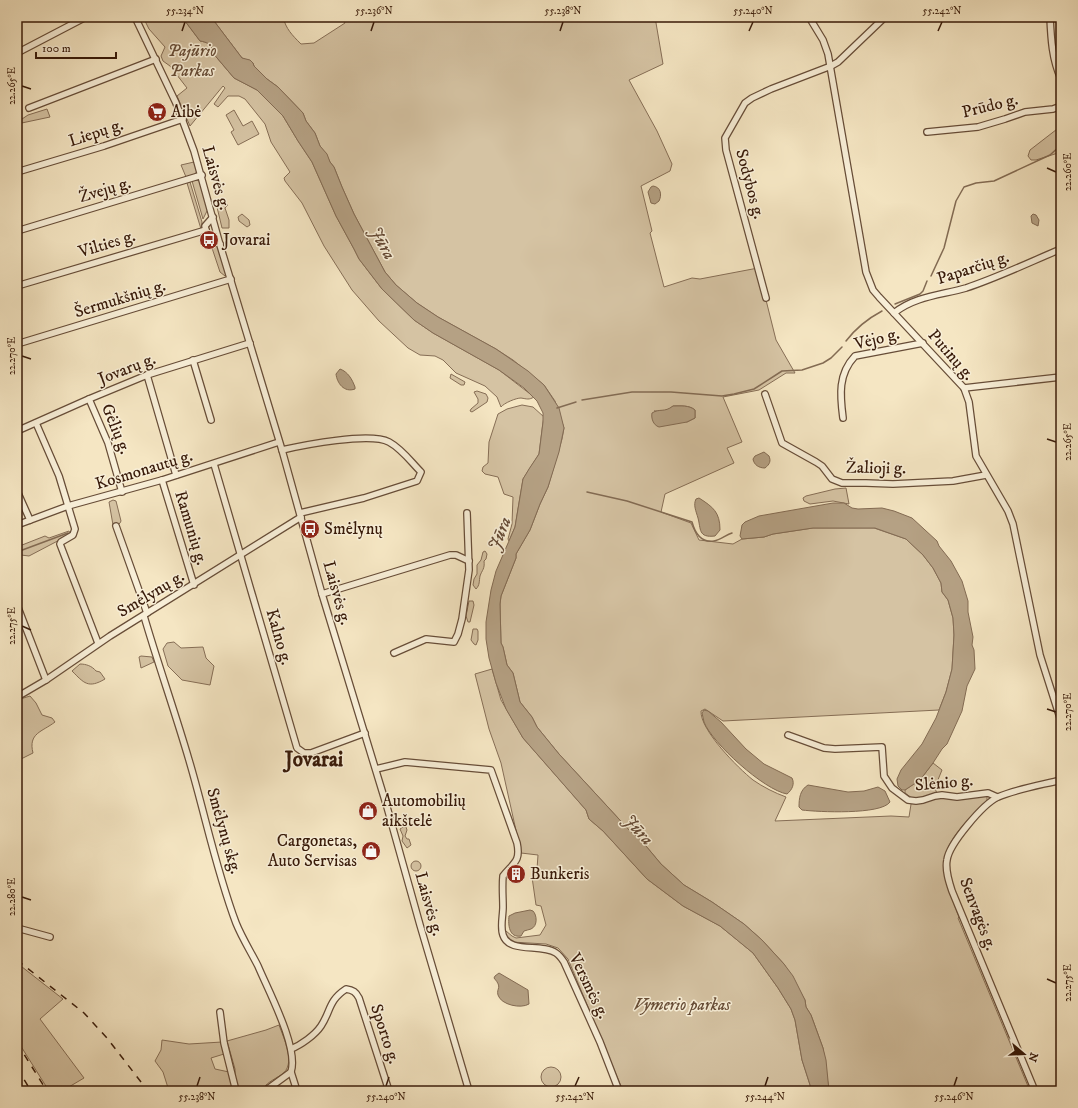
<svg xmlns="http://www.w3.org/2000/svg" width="1078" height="1108" font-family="'IM FELL DW Pica',serif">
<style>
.green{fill:#d5c3a3;stroke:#866e56;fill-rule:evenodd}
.water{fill:#b5a184;stroke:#836b53}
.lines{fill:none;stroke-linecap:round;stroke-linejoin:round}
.stream{stroke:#836b53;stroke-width:1.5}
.minor-casing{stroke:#674d38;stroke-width:8}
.minor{stroke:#f8efd8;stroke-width:5.5}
.rail{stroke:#381a09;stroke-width:1.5;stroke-dasharray:7 7;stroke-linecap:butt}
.ticks{fill:none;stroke:#381a09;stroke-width:1.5}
.labels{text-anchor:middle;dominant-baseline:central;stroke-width:3;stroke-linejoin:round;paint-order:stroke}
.park-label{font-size:17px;font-style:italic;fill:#674d37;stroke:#f8efd8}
.street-label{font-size:17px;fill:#381a09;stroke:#f8efd8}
.poi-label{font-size:17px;fill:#381a09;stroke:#f8efd8;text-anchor:start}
.water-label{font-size:18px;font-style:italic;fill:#644934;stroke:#f8efd8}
.district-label{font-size:21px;font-weight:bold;fill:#381a09;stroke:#f8efd8}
.neatline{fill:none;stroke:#381a09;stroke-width:1.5}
.ticks-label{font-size:10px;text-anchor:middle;fill:#381a09}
</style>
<rect width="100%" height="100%" fill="#f5e6c3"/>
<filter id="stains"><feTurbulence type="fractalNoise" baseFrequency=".005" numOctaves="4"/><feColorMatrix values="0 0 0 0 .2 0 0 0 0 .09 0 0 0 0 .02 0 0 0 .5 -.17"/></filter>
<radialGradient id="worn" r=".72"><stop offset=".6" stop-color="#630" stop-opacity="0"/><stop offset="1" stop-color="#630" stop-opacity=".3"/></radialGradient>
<g class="green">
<path d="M143,17H182L200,41C206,42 213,44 212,52L234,78L257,90L283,116L298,141L312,162L336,216L354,249L359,259L382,289L414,320L433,333L499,370L534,397C529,400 527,399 521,398C516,398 504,403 501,407L497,397L485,386L456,373L443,360L435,356L420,355L408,348L379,321L352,290L324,246L302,203L285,181L284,178L290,172L271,142L265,124L245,99L239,96H228L218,107L214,104L225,88L223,86L190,126L177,96L187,88L170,66L163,61L161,56L165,47L149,29Z"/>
<path d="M211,17H283C286,29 292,35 301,44L314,43L345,23L343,17H655L663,64L629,80L657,131L672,164L670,171L641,186L652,231L650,233L664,287L692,278L700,279L758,268L776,340L795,373H786L759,390L723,397L742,442L727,448L734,463L665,494L661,512L691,523L699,540L733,544L742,539L764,537L773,534L813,528H874L906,539L923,555L933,568L941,583L942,592L948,600L953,618L954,635L952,669L946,692L939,710L723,721L705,709L701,711C700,730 738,768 753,780C763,787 775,793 786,797L775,821L891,816L909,817L912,798L905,793V790L920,780L933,763L942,770L935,787L938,798L987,796V800C975,813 960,826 951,842C938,863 951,896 959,917L958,918L1030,1091H829L823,1048L811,1015L806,1007L805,1000L784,964L762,940L744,924L712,902L684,885L661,864L641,840L630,831L559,754L537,727L532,717L520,702L513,673L507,665L503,647L501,643L500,604L501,596L516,558V554L530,530L540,504L548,487L562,439L564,428L555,401L544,385L513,360L496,349L438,317L417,303L396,285L385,272L354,214L342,187L334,167L330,162L326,154L320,146L315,133L306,121L303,113L278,87L267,79L254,66L253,63L242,58ZM673,406C681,406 689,405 695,410V418L687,422L654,411H667Z"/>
<polygon points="47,109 50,117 17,124 17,120 22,119 28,115"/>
<polygon points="234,110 243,126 252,121 259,134 238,145 231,132 234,130 226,115"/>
<polygon points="1061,126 1061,152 1036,160 1031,160 1028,156 1030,150"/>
<polygon points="194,162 197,171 195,174 186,177 181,165"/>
<polygon points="195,180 200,181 208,209 203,219 192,181"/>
<polygon points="190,182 202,222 201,229 187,183"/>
<polygon points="218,200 223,201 228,205 225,208 229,220 229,228 222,228 216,203"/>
<polygon points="242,214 249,220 250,225 247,227 239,221 238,217"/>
<polygon points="213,243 219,249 226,273 225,276 220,272 211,245"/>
<polygon points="451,374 465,382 464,385 461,385 450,378"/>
<polygon points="477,391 486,394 488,398 487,402 472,412 470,411 471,409 478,403 478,399 474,392"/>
<polygon points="522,405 533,407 544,417 543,422 539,454 523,479 515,527 509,541 508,539 512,524 513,497 504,494 498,477 485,474 482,471 483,467 488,463 489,442 498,414 507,409"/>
<polygon points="846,488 849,504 833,501 810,504 804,501 803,498 806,496 835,489"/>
<polygon points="113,500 116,501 121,521 120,523 118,525 113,525 109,502"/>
<polygon points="69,531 70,533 69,535 29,556 21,555 17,560 17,547 45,536 49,538"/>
<path d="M485,551L487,554L486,559L484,561C485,569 482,570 480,576C479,581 480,585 476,589L473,585L474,579L477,574V565L481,560L483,552Z"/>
<polygon points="469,601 473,601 474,605 470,622 468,622 466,616"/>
<polygon points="473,629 477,629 478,631 478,640 476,645 474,644 471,640"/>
<polygon points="174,642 181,648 203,647 206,658 214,666 210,685 182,680 168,666 163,649 167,643"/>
<polygon points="141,656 152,657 154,662 141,668 139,657"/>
<path d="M80,664C86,664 92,666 96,671L100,672L105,679C88,689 84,683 72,671Z"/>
<polygon points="492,669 501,700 523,738 586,810 589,819 603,831 647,879 683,906 720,926 753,953 778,988 791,1009 795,1020 802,1060 812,1091 623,1091 568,959 558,948 546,944 512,942 508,940 505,933 506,931 512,936 516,938 540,935 546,925 541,906 536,905 532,877 537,869 538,855 521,853 501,763 489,729 475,674"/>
<path d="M30,696L36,703L42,715L52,718L55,722C42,732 28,733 33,753L21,759L17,767V700Z"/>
<polygon points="403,827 406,827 407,830 405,836 407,839 409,839 411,845 407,848 402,841 403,836 400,829"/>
<circle cx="416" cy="866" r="5"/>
<polygon points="17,963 63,999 40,1019 84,1078 62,1091 49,1091 17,1040"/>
<path d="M279,1025C284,1039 297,1065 281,1075C273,1080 266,1083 261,1091H239L235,1081V1069L227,1041L266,1030Z"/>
<polygon points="162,1040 189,1044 222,1042 224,1054 211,1058 215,1069 229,1072 233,1091 169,1091 163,1072 155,1061 161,1050"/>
<circle cx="551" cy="1077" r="10"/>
</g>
<g class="water">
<path d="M182,17H211L242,58L250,60L253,63L254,66L267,79L278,87L303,113L306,121L315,133L320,146L327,154L330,162L334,167L342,187L354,214L385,272L396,285L417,303L438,317L496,349L528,371L544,385L559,408L564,428L559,452L548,487L540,504L530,530L516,554V558L501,596L500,604L501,643L503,647L507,665L513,673L520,702L532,717L537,727L559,754L630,831L641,840L661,864L684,885L712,902L744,924L762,940L784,964L793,976L805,1000L806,1007L811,1015L823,1048L826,1060L829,1091H812L802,1060L795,1020L791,1009L778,988L753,953L720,926L683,906L647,879L603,831L589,819L586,810L523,738L506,709L496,683L489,658L486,639V622L491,590L496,571L515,527L523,479L529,469L539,454L543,422V413L537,401L524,388L499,370L433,333L414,320L382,289L359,259L354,249L336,216L312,162L298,141L283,116L257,90L234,78L212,52C213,44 206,42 200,41Z"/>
<path d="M653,186C661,187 662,195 659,201L655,204L651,203L648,192L651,187Z"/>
<polygon points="1033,214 1036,215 1039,220 1038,226 1032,223 1031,216"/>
<path d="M340,369C348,372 352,379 355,387V389C344,393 337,383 336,374Z"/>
<path d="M673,406C681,406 689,405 695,410V418L687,422L659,427C653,425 651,418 652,413C660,408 664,413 673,406Z"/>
<path d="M764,452L769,456C771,461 770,464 765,468C759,468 754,465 753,459L755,456Z"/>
<path d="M699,498C713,507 720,512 720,530L715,536C698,538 701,529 698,518C696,511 693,505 696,499Z"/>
<polygon points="833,503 844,503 852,508 858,509 882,508 894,511 912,518 937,541 939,546 951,561 962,581 968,601 968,612 973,637 972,645 974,650 975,669 967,686 962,711 947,744 942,749 933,763 920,780 905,790 902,790 898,786 897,779 901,770 922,744 936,718 946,692 952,669 954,635 953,618 948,600 942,592 941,583 933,568 923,555 906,539 875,528 813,528 773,534 764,537 742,539 740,536 742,525 745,522 759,516"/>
<path d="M704,710L708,711L721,722L746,749L764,764L792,778C795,784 792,790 787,794C764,790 712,743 704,722C703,719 703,716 702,713Z"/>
<path d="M808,785L848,792L864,791L878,787L885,791L890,802C881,815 818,812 802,810L799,807C799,798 800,790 808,785Z"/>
<path d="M530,910L533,911C537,915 538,926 531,929C529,930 526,930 524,931L521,936C509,938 508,925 509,916L515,913Z"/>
<path d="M499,973L528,990L529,1004C521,1009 501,1005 498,995C496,988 503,988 494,978L495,976Z"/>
</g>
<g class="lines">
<g class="stream">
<polyline points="931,276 944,248 956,201 964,187 976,183 994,181 1050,155 1061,145"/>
<polyline points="895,304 920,294 923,291 927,281"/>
<path d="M846,341C856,328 867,319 882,311"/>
<polyline points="582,400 632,392 671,392 722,396 734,394 754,389 782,371 802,370 823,363 831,358 842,347"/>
<polyline points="557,408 576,402"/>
<path d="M587,492L627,501L692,522C695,533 701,543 714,541C720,540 726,535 732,533"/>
<polyline points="17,552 68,533"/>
</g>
<defs>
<g id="minor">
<polyline points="135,17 176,103 194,151 220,245 282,450 322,594 387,807 420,925 469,1091"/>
<polyline points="809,17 823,40 828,54 866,272 873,290 879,297 964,388 969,402 976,456 1008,511 1013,524 1040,655 1061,721"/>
<path d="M1050,17C1051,39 1052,59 1061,79"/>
<polyline points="17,53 86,17"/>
<polyline points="29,108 156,59"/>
<polyline points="927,132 978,127 1005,119 1025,112 1053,109 1061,106"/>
<polyline points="17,172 104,146 183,119"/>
<polyline points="213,217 205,226 207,235 220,244"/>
<polyline points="17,231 202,175"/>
<polyline points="17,286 206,230"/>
<polyline points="766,298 726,150 725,138 745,103 752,98 771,89 831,66 838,62 885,17"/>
<path d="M894,313C915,296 942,295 966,288C999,277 1030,262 1061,249"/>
<polyline points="17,344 231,279"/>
<polyline points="193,360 211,420"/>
<polyline points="147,375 176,475"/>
<polyline points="964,388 1061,377"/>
<polyline points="765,394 782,443 816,462 822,466 832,479 842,483 866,483 893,484 953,481 986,475"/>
<polyline points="89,399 108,443 122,492"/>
<path d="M843,418C840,395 838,374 855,356L923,343"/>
<polyline points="36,423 59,476 75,529 73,535 61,542 60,544 98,643"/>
<polyline points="17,431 89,399 147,375 250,343"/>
<path d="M282,450C304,445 370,432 389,442C402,449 411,462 421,472L417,481L364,498L300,513"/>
<polyline points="214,464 297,748 304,753 311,753 365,733"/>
<polyline points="162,480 194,585"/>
<polyline points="17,491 30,520"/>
<polyline points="17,525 68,506 162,480 279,442"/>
<polyline points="116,526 147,613"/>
<polyline points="322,594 450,555 456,555 469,561"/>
<polyline points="17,605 46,680"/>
<path d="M144,616C158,664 175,712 189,760C205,814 216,870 236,923C242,938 251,952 258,966C268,990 299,1048 291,1072L265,1091"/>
<polyline points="394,653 426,639 454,642 458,634 462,619 469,570 467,513"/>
<polyline points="17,697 46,680 110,636 301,517"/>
<polyline points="788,735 824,748 835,749 882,747 884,776 892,788 908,800 916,801 923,800 935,796 942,795 957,797 988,793 997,797"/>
<path d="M376,769L405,762L491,770L517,843C521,862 513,863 503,876C502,887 503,897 503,907C503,916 500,927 503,935C509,954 541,943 556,953C559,955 562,959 564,962L600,1042L619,1091"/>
<polyline points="17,928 50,937"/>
<polyline points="220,1012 224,1043 236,1091"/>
<path d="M291,1049C301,1045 315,1035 321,1026C331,1011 328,1001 346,989C353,990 356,992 359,998L389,1091"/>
<polyline points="291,1072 297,1091"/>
<path d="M1035,1091L952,891C949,882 945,870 947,860C949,844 983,804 998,797C1017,789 1041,785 1061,780"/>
</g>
</defs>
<use href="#minor" class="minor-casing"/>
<use href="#minor" class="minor"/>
<g class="rail">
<polyline points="17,960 84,1013 107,1038 148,1091"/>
<polyline points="17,1043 47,1091"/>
<polyline points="17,1068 31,1091"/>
</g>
</g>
<path class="ticks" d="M182,31L185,22M371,31L374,22M560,31L563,22M749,31L753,22M938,31L942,22M22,86L31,89M1047,168L1056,172M22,356L31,359M1047,439L1056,442M22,626L31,630M1047,709L1056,712M22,897L31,900M1047,979L1056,983M197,1086L200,1077M386,1086L389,1077M575,1086L579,1077M765,1086L768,1077M954,1086L957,1077"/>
<defs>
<symbol id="supermarket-disc" viewBox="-11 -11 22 22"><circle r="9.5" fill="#8f2418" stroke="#f8efd8"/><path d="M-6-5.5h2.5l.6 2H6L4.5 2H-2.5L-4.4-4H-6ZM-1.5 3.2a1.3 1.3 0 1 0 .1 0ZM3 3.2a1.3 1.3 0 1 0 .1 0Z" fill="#fff"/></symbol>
<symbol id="bus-disc" viewBox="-11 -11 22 22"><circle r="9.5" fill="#8f2418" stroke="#f8efd8"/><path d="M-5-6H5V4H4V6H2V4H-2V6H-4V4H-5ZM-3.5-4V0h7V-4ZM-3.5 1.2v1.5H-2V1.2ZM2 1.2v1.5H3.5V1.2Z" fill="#fff"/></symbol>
<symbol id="shop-disc" viewBox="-11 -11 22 22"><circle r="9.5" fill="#8f2418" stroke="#f8efd8"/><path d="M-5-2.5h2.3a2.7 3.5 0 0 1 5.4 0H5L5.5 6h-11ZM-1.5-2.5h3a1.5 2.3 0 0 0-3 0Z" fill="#fff"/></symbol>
<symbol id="building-disc" viewBox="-11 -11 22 22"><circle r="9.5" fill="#8f2418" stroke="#f8efd8"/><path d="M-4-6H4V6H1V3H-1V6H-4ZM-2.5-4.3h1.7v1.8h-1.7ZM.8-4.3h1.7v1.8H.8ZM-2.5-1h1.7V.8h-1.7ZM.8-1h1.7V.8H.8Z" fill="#fff"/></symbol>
</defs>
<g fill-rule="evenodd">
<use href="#supermarket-disc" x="146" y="101" width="22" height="22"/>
<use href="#bus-disc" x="198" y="229" width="22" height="22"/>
<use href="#bus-disc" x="299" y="518" width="22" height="22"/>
<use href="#shop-disc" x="357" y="800" width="22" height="22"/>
<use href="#shop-disc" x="360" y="840" width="22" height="22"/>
<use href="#building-disc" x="505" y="863" width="22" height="22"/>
</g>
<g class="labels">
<g class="park-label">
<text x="192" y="51">Pajūrio<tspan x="192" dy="20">Parkas</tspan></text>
<text x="682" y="1005">Vymerio parkas</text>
</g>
<g class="street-label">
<text transform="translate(990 106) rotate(-14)">Prūdo g.</text>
<text transform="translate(96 133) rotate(-18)">Liepų g.</text>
<text transform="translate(216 178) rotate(74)">Laisvės g.</text>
<text transform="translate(750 184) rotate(75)">Sodybos g.</text>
<text transform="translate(105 190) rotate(-16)">Žvejų g.</text>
<text transform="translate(107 244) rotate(-17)">Vilties g.</text>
<text transform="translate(973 268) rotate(-18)">Paparčių g.</text>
<text transform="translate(120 299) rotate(-17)">Šermukšnių g.</text>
<text transform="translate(877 339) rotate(-14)">Vėjo g.</text>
<text transform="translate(951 355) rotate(49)">Putinų g.</text>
<text transform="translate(127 369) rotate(-21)">Jovarų g.</text>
<text transform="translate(116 429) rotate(68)">Gėlių g.</text>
<text transform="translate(876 468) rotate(1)">Žalioji g.</text>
<text transform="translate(144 470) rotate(-17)">Kosmonautų g.</text>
<text transform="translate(191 528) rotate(73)">Ramunių g.</text>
<text transform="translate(337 593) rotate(74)">Laisvės g.</text>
<text transform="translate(151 594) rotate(-31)">Smėlynų g.</text>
<text transform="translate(279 637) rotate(74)">Kalno g.</text>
<text transform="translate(944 783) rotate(-5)">Slėnio g.</text>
<text transform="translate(224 831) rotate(74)">Smėlynų skg.</text>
<text transform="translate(429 904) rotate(74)">Laisvės g.</text>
<text transform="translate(978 914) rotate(69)">Senvagės g.</text>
<text transform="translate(589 986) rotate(64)">Versmės g.</text>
<text transform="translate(385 1034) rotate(72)">Sporto g.</text>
</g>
<g class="poi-label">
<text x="171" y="112">Aibė</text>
<text x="223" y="240">Jovarai</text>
<text x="324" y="529">Smėlynų</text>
<text x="382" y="801">Automobilių<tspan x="382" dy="20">aikštelė</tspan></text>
<text x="357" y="841" text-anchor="end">Cargonetas,<tspan x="357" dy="20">Auto Servisas</tspan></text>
<text x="530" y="874">Bunkeris</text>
</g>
<g class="water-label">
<text transform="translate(382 243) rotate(61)">Jūra</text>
<text transform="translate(500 534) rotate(-68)">Jūra</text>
<text transform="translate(638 830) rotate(48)">Jūra</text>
</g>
<g class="district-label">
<text x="314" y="760">Jovarai</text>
</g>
</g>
<rect width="1078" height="1108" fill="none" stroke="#f5e6c3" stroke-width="44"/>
<g transform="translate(1024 1054) rotate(109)" stroke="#f8efd8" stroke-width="3" paint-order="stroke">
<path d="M0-3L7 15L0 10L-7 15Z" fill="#381a09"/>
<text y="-6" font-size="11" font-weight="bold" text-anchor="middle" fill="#381a09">N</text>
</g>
<path d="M36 52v6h80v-6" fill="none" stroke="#381a09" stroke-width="2"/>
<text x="42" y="52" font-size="12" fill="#381a09" stroke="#f8efd8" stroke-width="3" paint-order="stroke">100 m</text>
<rect x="22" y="22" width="1034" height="1064" class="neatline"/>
<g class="ticks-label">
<text x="185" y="14">55.234°N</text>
<text x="374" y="14">55.236°N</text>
<text x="563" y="14">55.238°N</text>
<text x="753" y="14">55.240°N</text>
<text x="942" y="14">55.242°N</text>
<text transform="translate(11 86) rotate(-90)" y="4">22.265°E</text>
<text transform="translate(1067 172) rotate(-90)" y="4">22.260°E</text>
<text transform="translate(11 356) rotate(-90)" y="4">22.270°E</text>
<text transform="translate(1067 442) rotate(-90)" y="4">22.265°E</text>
<text transform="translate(11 626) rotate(-90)" y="4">22.275°E</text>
<text transform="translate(1067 712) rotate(-90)" y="4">22.270°E</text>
<text transform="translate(11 897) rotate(-90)" y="4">22.280°E</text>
<text transform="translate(1067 983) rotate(-90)" y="4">22.275°E</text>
<text x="197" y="1100">55.238°N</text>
<text x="386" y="1100">55.240°N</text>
<text x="575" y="1100">55.242°N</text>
<text x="765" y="1100">55.244°N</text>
<text x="954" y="1100">55.246°N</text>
</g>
<rect width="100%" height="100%" filter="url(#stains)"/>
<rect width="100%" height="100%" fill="url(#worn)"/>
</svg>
